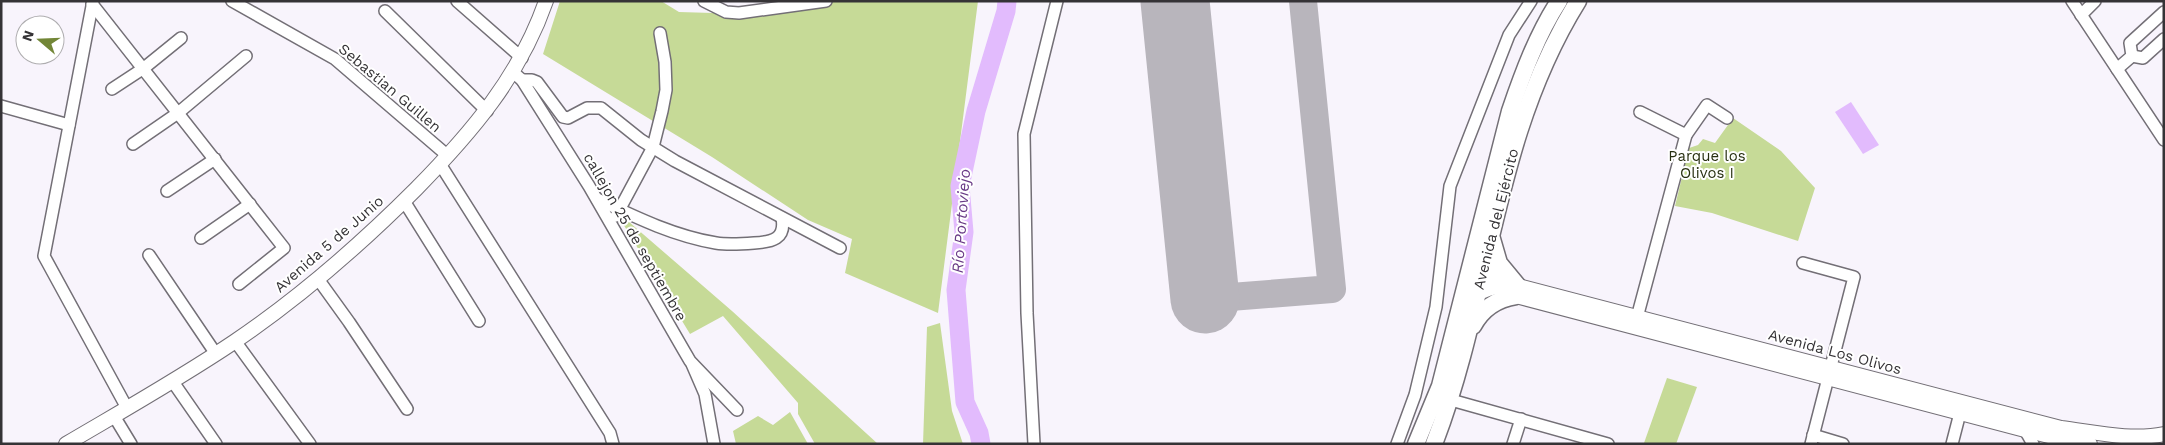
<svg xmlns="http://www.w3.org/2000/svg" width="2165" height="445" font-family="'Work Sans',sans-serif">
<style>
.green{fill:#c6da97}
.water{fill:#e2bbfd}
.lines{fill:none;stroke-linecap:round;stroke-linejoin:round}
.river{stroke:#e2bbfd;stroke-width:19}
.taxiway{stroke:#b8b5bc;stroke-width:28}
.runway{stroke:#b8b5bc;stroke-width:69}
.minor-casing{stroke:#736f76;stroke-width:14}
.tertiary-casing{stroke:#736f76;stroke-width:16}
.secondary-casing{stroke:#736f76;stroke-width:19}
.minor{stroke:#fff;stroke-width:11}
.tertiary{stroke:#fff;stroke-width:14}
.secondary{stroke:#fff;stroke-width:16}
.labels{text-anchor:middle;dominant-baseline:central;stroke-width:4;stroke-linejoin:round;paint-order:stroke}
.street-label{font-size:15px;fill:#353336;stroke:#fff}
.park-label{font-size:15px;fill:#283011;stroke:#fff}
.water-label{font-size:16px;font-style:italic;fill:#693a86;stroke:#fff}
</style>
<rect width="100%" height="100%" fill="#f8f4fc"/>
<g class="green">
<polygon points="560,1 661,1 679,12 747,14 819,1 978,1 938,313 845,273 852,239 808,220 712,157 543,54"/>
<polygon points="1733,118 1781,151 1815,188 1798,241 1712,213 1675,206 1689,148 1698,145 1703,139 1715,143"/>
<polygon points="614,209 732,311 878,444 815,444 798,414 798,403 723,316 690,334"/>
<polygon points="940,323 952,411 963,444 923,444 927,327"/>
<polygon points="1667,378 1697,387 1676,444 1646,444 1644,443"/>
<polygon points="790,412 808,444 736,444 733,431 758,416 773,425"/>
</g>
<polygon class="water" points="1851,102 1879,145 1863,154 1835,112"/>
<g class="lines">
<polyline class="river" points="981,444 979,433 965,402 956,290 964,232 960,186 976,111 1006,11 1007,1"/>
<polyline class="taxiway" points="1205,299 1332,289 1303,1"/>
<polyline class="runway" points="1175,1 1205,299"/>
<defs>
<g id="minor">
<polyline points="93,1 44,256 127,408"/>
<polyline points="232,1 335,59 448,156"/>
<polyline points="457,1 522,58"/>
<polyline points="704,1 726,12 739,13 826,1"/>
<polyline points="2072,1 2164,140"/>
<polyline points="92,4 284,248 239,284"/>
<polyline points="385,11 487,111"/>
<polyline points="2081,15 2095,1"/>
<polyline points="2132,56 2143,58 2164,39"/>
<polyline points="2117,69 2132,56 2130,43 2164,12"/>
<polyline points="514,73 522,80 589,186 683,349 690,361 737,410"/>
<polyline points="522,80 532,80 537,82 563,117 568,118 587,108 601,108 641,140 675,161 840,248"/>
<polyline points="112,89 144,68 181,38"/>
<polyline points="1,106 69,125"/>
<polyline points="1640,112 1686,135 1707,105 1727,118"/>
<polyline points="133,144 178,113 246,56"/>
<polyline points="440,164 610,433 613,444"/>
<polyline points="167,191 215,159"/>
<path d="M597,199C635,217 674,236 716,243C728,245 741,244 754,243C772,242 786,239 782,218"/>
<polyline points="404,201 479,321"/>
<polyline points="616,216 653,147 662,111 666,90 665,62 660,33"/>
<polyline points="201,238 250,204"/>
<polyline points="149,255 216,354"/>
<polyline points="1803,263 1854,277 1811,444"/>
<polyline points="318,279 349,322 407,409"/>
<polyline points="1635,325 1686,135"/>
<polyline points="235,341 310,444"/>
<polyline points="692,364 705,394 714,444"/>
<polyline points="173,382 216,444"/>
<polyline points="1451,400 1608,444"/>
<polyline points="114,416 131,444"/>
<polyline points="2025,430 2033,444"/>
<polyline points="1813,435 1843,444"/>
<polyline points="1034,444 1027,313 1024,134 1057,1"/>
<polyline points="1397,444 1415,395 1436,307 1450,186 1509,35 1531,1"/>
<polyline points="1513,444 1521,419"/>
<polyline points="1952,444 1960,413"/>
</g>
<g id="tertiary">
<path d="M1483,259C1487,278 1503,285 1516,296L2025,430L2065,440L2090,444"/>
<path d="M1472,298C1486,287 1501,285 1518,286L2061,428C2094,432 2131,441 2164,434"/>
<path d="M66,444C122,411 179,379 234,342C299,298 360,245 416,189C471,133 520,76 546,1"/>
</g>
<g id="secondary">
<polyline points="1492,239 1499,263 1518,286"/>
<path d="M1473,326C1482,309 1496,299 1516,296"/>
<path d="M1416,444L1440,386L1510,111C1523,73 1537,35 1559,1"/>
<path d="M1434,444C1491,296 1492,139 1578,1"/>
</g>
</defs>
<use href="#minor" class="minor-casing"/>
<use href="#tertiary" class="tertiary-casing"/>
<use href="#secondary" class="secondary-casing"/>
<use href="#minor" class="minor"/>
<use href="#tertiary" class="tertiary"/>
<use href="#secondary" class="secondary"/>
</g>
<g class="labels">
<g class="street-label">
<text transform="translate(390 88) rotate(40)">Sebastian Guillen</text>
<text transform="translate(1496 219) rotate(-76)">Avenida del Ejército</text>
<text transform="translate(635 237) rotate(60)">callejon 25 de septiembre</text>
<text transform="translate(329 244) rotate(-41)">Avenida 5 de Junio</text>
<text transform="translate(1835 352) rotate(15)">Avenida Los Olivos</text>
</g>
<g class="park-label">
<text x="1707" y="156">Parque los<tspan x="1707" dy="17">Olivos I</tspan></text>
</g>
<g class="water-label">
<text transform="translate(961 221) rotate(-86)">Río Portoviejo</text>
</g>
</g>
<rect width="2165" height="445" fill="none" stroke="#353336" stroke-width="5"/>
<g transform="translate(40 40) rotate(289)"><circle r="24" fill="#ffffff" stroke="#aeadaf"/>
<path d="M0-4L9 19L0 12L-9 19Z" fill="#728637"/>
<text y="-8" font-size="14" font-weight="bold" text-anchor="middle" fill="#353336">N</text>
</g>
</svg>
